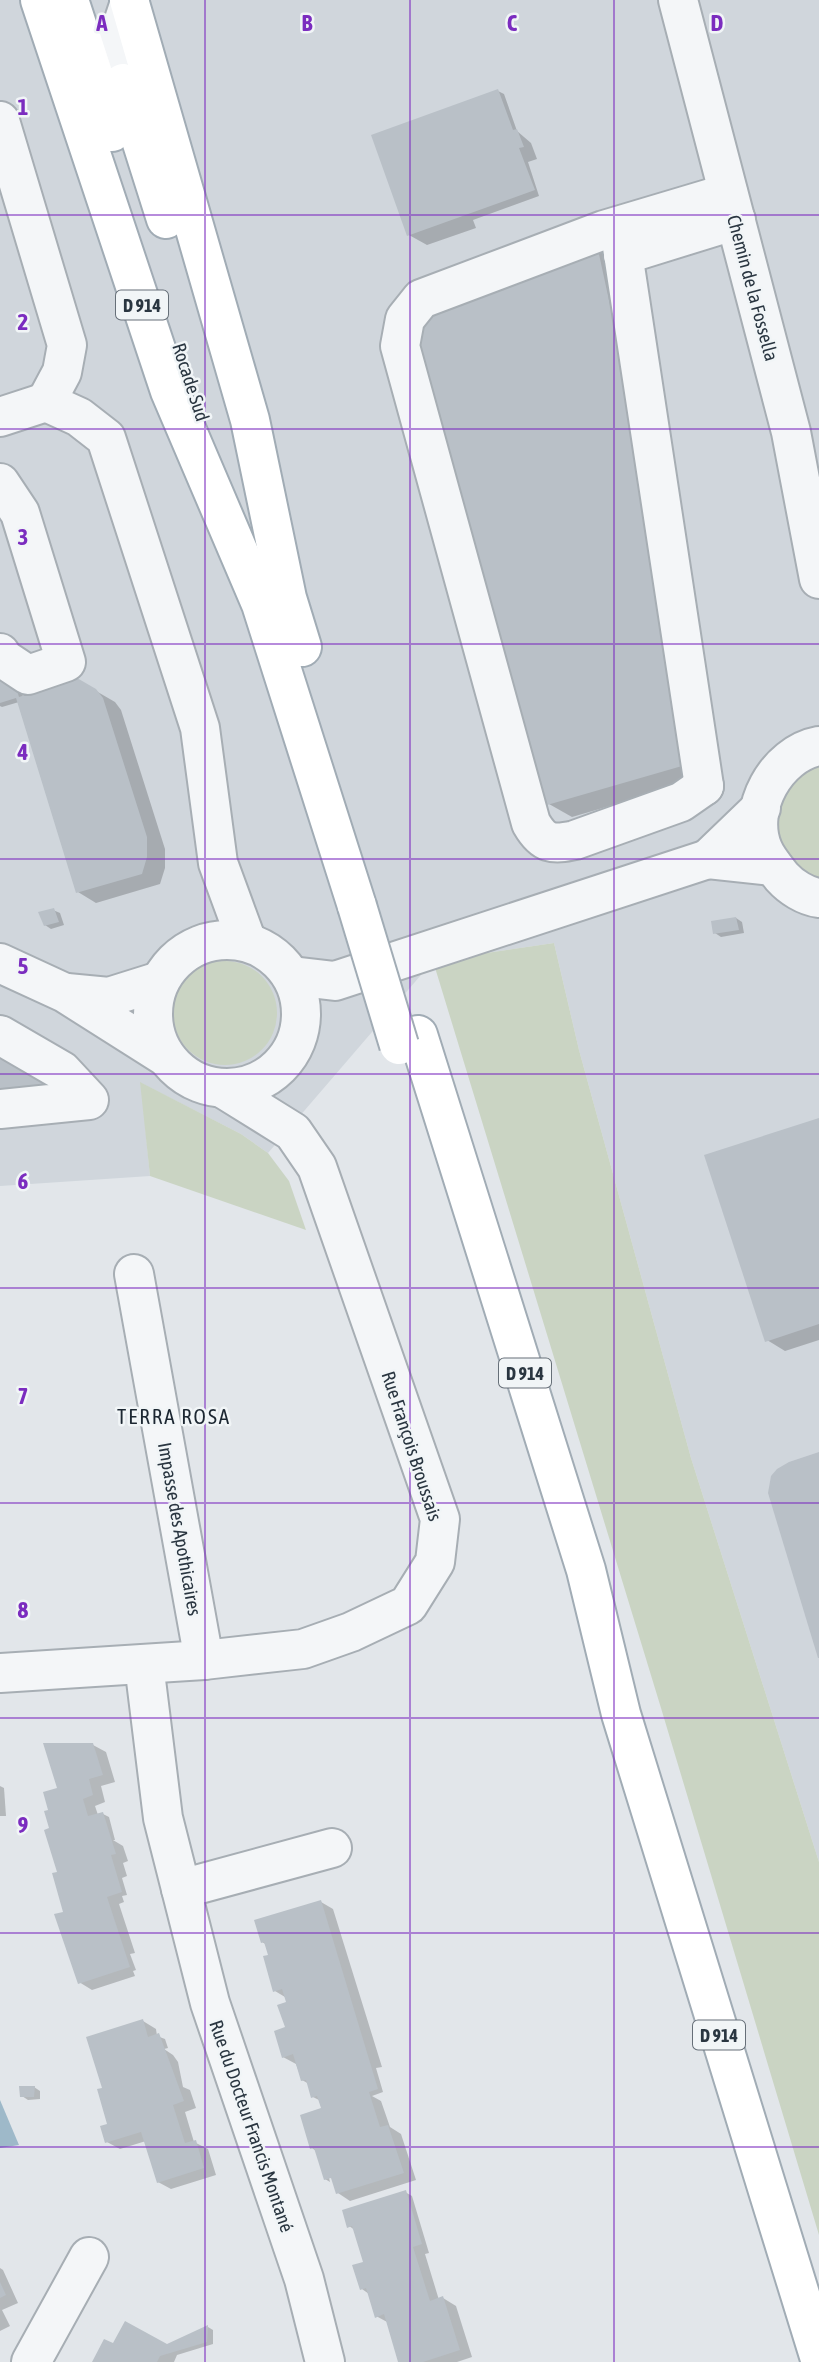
<svg xmlns="http://www.w3.org/2000/svg" width="819" height="2362" font-family="'Asap Condensed',sans-serif">
<style>
.built{fill:#d0d6dc}
.green{fill:#cad4c3}
.water{fill:#9eb9c9}
.shadow{fill:#0003}
.building{fill:#b9c0c7}
.lines{fill:none;stroke-linecap:round;stroke-linejoin:round}
.minor-casing{stroke:#a7aeb4;stroke-width:42}
.major-casing{stroke:#a1acb5;stroke-width:42}
.minor{stroke:#f4f6f8;stroke-width:38}
.major{stroke:#fff;stroke-width:38}
.major-bridge-casing{stroke:#a1acb5;stroke-width:42;stroke-linecap:butt}
.major-bridge{stroke:#fff;stroke-width:38}
.grid{fill:none;stroke:#7b2cbf;stroke-width:2;stroke-opacity:0.55}
.labels{text-anchor:middle;dominant-baseline:central;stroke-width:5;stroke-linejoin:round;paint-order:stroke}
.shield{fill:#f1f5f7;stroke:#666f78;stroke-width:2}
.shield-label{font-size:18px;font-weight:bold;fill:#2a3641}
.street-label{font-size:19px;fill:#2a3641;stroke:#f1f5f7}
.neighbourhood-label{font-size:21px;letter-spacing:2px;fill:#1c2732;stroke:#f1f5f7}
.grid-label{font-size:23px;text-anchor:middle;font-weight:bold;fill:#7b2cbf;stroke:#f1f5f7;stroke-width:5;stroke-linejoin:round;paint-order:stroke}
</style>
<rect width="100%" height="100%" fill="#e2e6ea"/>
<polygon class="built" points="0,0 819,0 819,1862 691,1458 579,1050 554,943 433,961 268,1153 241,1134 141,1083 150,1176 0,1186"/>
<g class="green">
<polygon points="819,747 819,898 790,885 767,789"/>
<polygon points="554,943 579,1050 691,1458 819,1862 819,2235 661,1708 433,961"/>
<circle cx="225" cy="1013" r="52"/>
<polygon points="140,1082 241,1134 268,1153 289,1181 306,1230 150,1176"/>
</g>
<polygon class="water" points="0,2100 19,2145 0,2148"/>
<g class="shadow">
<polygon points="498,91 504,94 517,131 531,143 537,159 528,162 539,196 473,220 476,228 427,245 409,235"/>
<polygon points="597,247 615,258 695,781 572,817 549,804"/>
<polygon points="0,669 18,679 23,697 77,680 115,702 121,710 165,849 165,868 160,884 96,903 78,892 19,702 2,707 0,706"/>
<polygon points="53,910 60,913 64,925 51,929 45,925"/>
<polygon points="736,918 742,922 744,933 721,937 715,933"/>
<polygon points="819,1120 819,1340 785,1351 767,1340"/>
<polygon points="93,1745 106,1752 115,1782 101,1786 105,1802 95,1806 98,1815 103,1814 109,1817 115,1840 113,1840 123,1846 128,1861 123,1863 127,1876 122,1878 127,1895 122,1896 124,1902 119,1904 135,1953 130,1954 136,1970 133,1971 135,1976 92,1990 79,1982 65,1913 50,1811 59,1789"/>
<polygon points="0,1786 4,1788 6,1816 0,1816"/>
<polygon points="321,1902 333,1909 382,2067 376,2068 383,2092 372,2096 381,2101 390,2127 401,2134 416,2180 350,2201 338,2193 330,2170 327,2170 330,2182 325,2179 316,2151 312,2148 323,2109 321,2101 313,2097 309,2084 302,2080 296,2064 283,2057 288,2003 285,1997 275,1991 270,1956 267,1945 262,1942"/>
<polygon points="143,2021 156,2029 157,2036 165,2039 168,2048 164,2049 173,2055 178,2062 183,2087 190,2090 196,2108 185,2112 194,2142 208,2149 216,2175 171,2189 158,2182 146,2141 120,2149 107,2142 110,2125 106,2088"/>
<polygon points="34,2087 40,2091 40,2099 28,2100 22,2096"/>
<polygon points="405,2192 412,2196 429,2253 425,2254 439,2300 443,2298 456,2306 472,2357 457,2362 400,2362 389,2323 376,2316 369,2294 362,2289 365,2263 355,2230 349,2226"/>
<polygon points="0,2268 3,2270 18,2303 2,2310 10,2326 0,2331"/>
<polygon points="208,2327 213,2330 213,2344 177,2355 174,2362 103,2362 114,2346 167,2346"/>
</g>
<g class="building">
<polygon points="498,89 513,130 517,129 524,147 519,148 535,190 407,236 371,135"/>
<polygon points="597,245 630,397 682,766 547,805 464,521 418,339 427,315"/>
<polygon points="12,674 19,697 77,678 96,689 103,698 147,837 147,857 142,874 76,893 16,698 0,703 0,675"/>
<polygon points="54,908 59,922 44,926 38,912"/>
<polygon points="736,917 739,930 713,934 711,921"/>
<polygon points="0,1050 66,1090 0,1097"/>
<polygon points="819,1118 819,1324 765,1342 704,1155"/>
<polygon points="819,1452 819,1658 818,1658 768,1493 771,1476 777,1469 789,1462"/>
<polygon points="43,1743 93,1743 103,1775 89,1779 93,1795 83,1799 88,1816 103,1812 116,1854 111,1855 122,1892 107,1897 130,1967 78,1984 54,1914 63,1912 52,1873 57,1872 44,1830 49,1828 44,1811 48,1810 43,1792 57,1788"/>
<polygon points="321,1900 378,2089 369,2092 380,2127 388,2125 404,2173 336,2194 331,2178 324,2180 314,2148 310,2149 300,2115 321,2108 317,2096 311,2098 306,2080 301,2081 293,2054 282,2058 274,2031 285,2027 277,2005 286,2002 282,1989 273,1992 263,1956 268,1955 264,1942 261,1943 254,1920"/>
<polygon points="143,2019 148,2037 159,2033 184,2101 173,2105 185,2143 196,2140 204,2168 157,2183 141,2132 105,2143 100,2126 107,2124 97,2089 102,2088 86,2037"/>
<polygon points="19,2086 35,2086 34,2097 20,2097"/>
<polygon points="406,2190 422,2244 413,2247 430,2301 443,2296 460,2350 423,2362 398,2362 384,2314 375,2318 366,2288 360,2290 352,2265 363,2262 352,2226 347,2228 342,2210"/>
<polygon points="0,2282 6,2295 0,2298"/>
<polygon points="125,2321 167,2344 208,2325 207,2342 160,2356 157,2362 92,2362 104,2339 113,2343"/>
</g>
<g class="lines">
<defs>
<g id="minor">
<polyline points="678,0 791,432 819,579"/>
<polyline points="113,53 130,2"/>
<polyline points="0,121 67,345 62,372 46,402"/>
<polyline points="619,227 704,786"/>
<polyline points="623,255 736,220"/>
<polyline points="46,402 79,417 106,438 200,728 218,863 247,942"/>
<polyline points="0,417 46,402"/>
<polyline points="0,483 20,513 66,662 28,675 4,659 0,653"/>
<path d="M819,746C776,754 746,809 763,849C767,859 775,868 782,877C791,887 805,896 819,898"/>
<path d="M704,786L681,802L575,840C552,845 543,844 531,823L400,346L405,319L421,299L604,230L728,193"/>
<polyline points="761,808 708,859 773,866"/>
<circle cx="227" cy="1014" r="74"/>
<polyline points="0,963 65,993 166,1057"/>
<polyline points="292,976 335,981 708,859"/>
<polyline points="67,993 109,997 160,981"/>
<polyline points="0,1035 62,1071 89,1100 0,1109"/>
<polyline points="134,1274 204,1660"/>
<polyline points="144,1664 163,1818 210,2003 304,2279 325,2362"/>
<polyline points="0,1673 204,1660 303,1649 351,1632 408,1605 435,1562 440,1519 317,1167 293,1132 224,1089"/>
<polyline points="181,1889 332,1848"/>
<polyline points="31,2362 89,2257"/>
</g>
<g id="major">
<polyline points="40,0 170,391 261,604 357,906"/>
<polyline points="69,0 112,132"/>
<polyline points="129,0 250,420 287,598 302,647"/>
<polyline points="123,83 166,219"/>
<polyline points="418,1035 586,1570 621,1714 819,2356"/>
</g>
</defs>
<use href="#minor" class="minor-casing"/>
<use href="#major" class="major-casing"/>
<use href="#minor" class="minor"/>
<use href="#major" class="major"/>
<defs>
<polyline id="major-bridge" points="357,906 399,1045"/>
</defs>
<use href="#major-bridge" class="major-bridge-casing"/>
<use href="#major-bridge" class="major-bridge"/>
</g>
<path class="grid" d="M205,0V2362M410,0V2362M614,0V2362M0,215H819M0,429H819M0,644H819M0,859H819M0,1074H819M0,1288H819M0,1503H819M0,1718H819M0,1933H819M0,2147H819"/>
<g class="labels">
<g class="shield">
<rect x="116" y="290.5" width="52" height="29" rx="5"/>
<rect x="499" y="1358.5" width="52" height="29" rx="5"/>
<rect x="693" y="2020.5" width="52" height="29" rx="5"/>
</g>
<g class="shield-label">
<text x="142" y="305">D 914</text>
<text x="525" y="1373">D 914</text>
<text x="719" y="2035">D 914</text>
</g>
<g class="street-label">
<text transform="translate(753 288) rotate(75)">Chemin de la Fossella</text>
<text transform="translate(191 382) rotate(72)">Rocade Sud</text>
<text transform="translate(412 1446) rotate(72)">Rue François Broussais</text>
<text transform="translate(180 1529) rotate(80)">Impasse des Apothicaires</text>
<text transform="translate(252 2126) rotate(71)">Rue du Docteur Francis Montané</text>
</g>
<g class="neighbourhood-label">
<text x="174" y="1416">TERRA ROSA</text>
</g>
</g>
<g class="grid-label">
<text x="102" y="31">A</text>
<text x="307" y="31">B</text>
<text x="512" y="31">C</text>
<text x="717" y="31">D</text>
<text x="23" y="115">1</text>
<text x="23" y="330">2</text>
<text x="23" y="545">3</text>
<text x="23" y="760">4</text>
<text x="23" y="974">5</text>
<text x="23" y="1189">6</text>
<text x="23" y="1404">7</text>
<text x="23" y="1618">8</text>
<text x="23" y="1833">9</text>
</g>
</svg>
